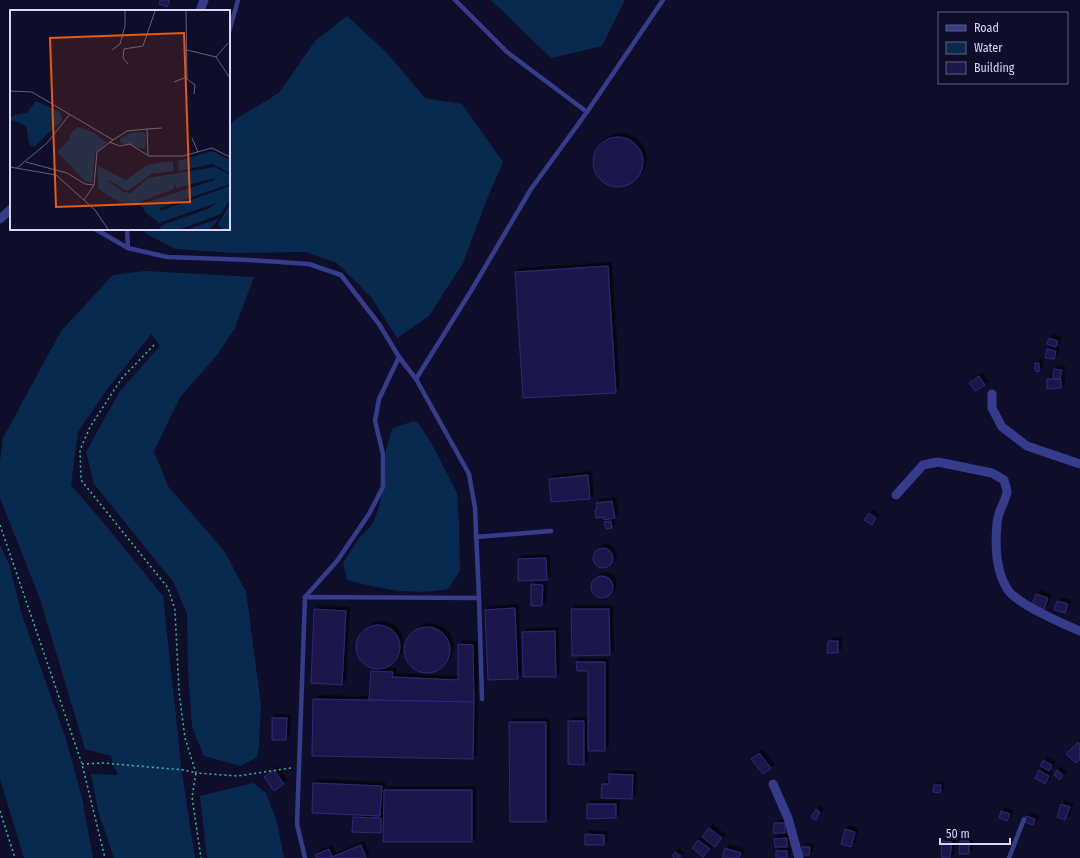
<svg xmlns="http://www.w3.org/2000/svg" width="1080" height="858" font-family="'Fira Sans Condensed',sans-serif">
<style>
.water{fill:#082a4f}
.building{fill:#1d184c;stroke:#2f287a;filter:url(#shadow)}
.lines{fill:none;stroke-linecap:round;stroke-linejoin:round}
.path{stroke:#25c4a9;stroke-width:1.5;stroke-dasharray:2 3;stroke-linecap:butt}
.service{stroke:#353c8c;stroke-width:4.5}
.minor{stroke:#353c8c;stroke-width:9}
.inset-road{fill:none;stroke:#5f5e7f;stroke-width:1}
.view{fill:#e8590c;fill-opacity:0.15;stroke:#e8590c;stroke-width:2}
.inset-edge{fill:none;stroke:#d6d6ff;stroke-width:2}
</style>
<defs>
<filter id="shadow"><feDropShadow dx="3.5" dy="-3.5" stdDeviation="0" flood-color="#0009"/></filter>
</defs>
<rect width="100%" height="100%" fill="#0f0e2a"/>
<g class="water">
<polygon points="491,0 625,0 602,46 551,58"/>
<polygon points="347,16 387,53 425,98 462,104 503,162 487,199 463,263 429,316 397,338 371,297 337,263 306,252 234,253 175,249 145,233 146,229 229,229 229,126 237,118 279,93 315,41"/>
<polygon points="145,271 254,277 235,328 217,355 180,397 154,451 168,486 225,552 246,592 261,705 259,746 257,757 241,766 204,756 192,727 188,671 187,614 174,583 94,484 86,452 120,391 160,346 151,334 106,391 78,432 71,485 107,527 163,596 182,773 195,858 114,858 99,814 91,774 118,775 113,764 111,756 85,749 40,599 0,498 0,461 3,438 61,331 113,275"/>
<path d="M414,421L419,424L433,446L457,493L459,522L460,571L448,589C412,596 381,589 347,580L343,563L359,538L372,525L378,510L385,481L386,449L393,428Z"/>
<polygon points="0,545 9,564 22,615 66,739 82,798 93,858 24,858 0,779"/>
<polygon points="253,783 266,793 277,822 284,858 207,858 200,796"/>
</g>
<g class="building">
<polygon points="160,0 170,0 167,7 159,4"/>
<circle cx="618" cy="162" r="25"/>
<polygon points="608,266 616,393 523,398 515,272"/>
<polygon points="1049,338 1058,341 1056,347 1047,344"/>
<polygon points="1047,349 1056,351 1054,359 1045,358"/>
<polygon points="1035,363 1039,363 1039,372 1035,371"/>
<polygon points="1054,369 1062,370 1060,379 1053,378"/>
<polygon points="979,376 985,385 975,391 969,383"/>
<polygon points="1047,379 1061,379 1061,388 1047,389"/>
<polygon points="588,475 590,499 551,502 549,479"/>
<polygon points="612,501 615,518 604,520 604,517 596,518 595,510 597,509 596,503"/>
<polygon points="869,513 876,518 872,525 864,520"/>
<polygon points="611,521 612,528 606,529 604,522"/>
<circle cx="603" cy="558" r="10"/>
<polygon points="546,558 547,580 518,581 518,559"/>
<circle cx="602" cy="587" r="11"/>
<polygon points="531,584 543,585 542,606 531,606"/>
<polygon points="1036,594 1048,598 1044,609 1032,605"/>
<polygon points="1057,601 1068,604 1065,613 1054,610"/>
<polygon points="515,608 518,679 488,680 485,610"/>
<polygon points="314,609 346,611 342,685 311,683"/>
<polygon points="571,609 609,609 610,655 572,656"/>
<circle cx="378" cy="647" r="22"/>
<circle cx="427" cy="650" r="23"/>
<polygon points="555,631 556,677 523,677 522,632"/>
<polygon points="828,641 838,641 838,653 827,653"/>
<polygon points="458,644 473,645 474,702 369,700 371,671 393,672 392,677 458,680"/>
<polygon points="576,662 605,662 605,751 588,751 588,671 577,671"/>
<polygon points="313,699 474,702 473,759 312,756"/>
<polygon points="272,718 287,718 286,740 272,740"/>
<polygon points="568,721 584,721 584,765 568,764"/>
<polygon points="509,722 546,722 546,822 510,822"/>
<polygon points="1078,742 1080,744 1080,759 1076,763 1066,754"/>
<polygon points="759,753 771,768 763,774 751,759"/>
<polygon points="1043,760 1052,765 1049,771 1040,766"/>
<polygon points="274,770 284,784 274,791 264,777"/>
<polygon points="1039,770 1049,776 1045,784 1035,778"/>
<polygon points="1057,770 1063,775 1060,780 1054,775"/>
<polygon points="609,774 633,775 632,799 601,798 602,784 609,784"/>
<polygon points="313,783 382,786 380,816 312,813"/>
<polygon points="934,785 941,785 940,793 933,792"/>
<polygon points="384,790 472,790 472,842 383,842"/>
<polygon points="587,804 616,804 616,818 587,819"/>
<polygon points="1061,804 1070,807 1065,820 1057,817"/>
<polygon points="816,809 820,812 816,820 811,817"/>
<polygon points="1001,811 1010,814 1007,821 999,818"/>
<polygon points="1026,816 1035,819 1033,825 1025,822"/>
<polygon points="353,817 381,818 381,833 352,832"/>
<polygon points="774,823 785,823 785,833 773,833"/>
<polygon points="709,828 722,838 715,847 702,837"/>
<polygon points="845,829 855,832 851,847 841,844"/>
<polygon points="585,834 604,835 604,845 585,845"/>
<polygon points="787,838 787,847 775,847 774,839"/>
<polygon points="698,840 710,849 703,857 692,848"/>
<polygon points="942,841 952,842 950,858 941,857"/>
<polygon points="960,841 969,841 969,854 959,854"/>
<polygon points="361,845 366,858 316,858 315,855 329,849 332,857"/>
<polygon points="802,847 810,847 809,855 802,855"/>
<polygon points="725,848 741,853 739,858 722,858"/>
<rect x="776" y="851" width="11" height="7"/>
<polygon points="675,852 681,856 679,858 674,858 672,856"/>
</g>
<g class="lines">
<g class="path">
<polyline points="154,345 122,378 90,427 80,450 81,480 168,588 175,610 179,692 185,738 196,773 238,776 291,768"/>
<polyline points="0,525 82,764 105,858"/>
<polyline points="82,764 103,763 184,770 196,773 192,797 201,858"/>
<polyline points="0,811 15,858"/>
</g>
<g class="service">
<polyline points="455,0 507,52 587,112"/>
<polyline points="229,32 238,0"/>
<polyline points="95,229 128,248 167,257 250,260 309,264 341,275 379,324 399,357 416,379"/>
<polyline points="127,229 128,248"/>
<polyline points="476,537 551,531"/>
<polyline points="305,597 337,561 369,514 383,487 383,454 375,421 379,399 399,357"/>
<polyline points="479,598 482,699"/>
<polyline points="305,858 297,824 305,597 479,598 475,508 469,474 416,379 471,291 531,189 587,112 663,0"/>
<polyline points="1009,858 1024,819"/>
</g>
<g class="minor">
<polyline points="200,11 204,0"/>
<polyline points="0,219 11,209"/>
<polyline points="992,394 992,408 1002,427 1027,446 1080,464"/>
<path d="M896,495L923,465L938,462L992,473L1004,480C1005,484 1007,489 1007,492C1005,503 997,513 997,524C995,545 996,572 1008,590C1016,603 1065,625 1080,631"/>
<polyline points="773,784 788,818 799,858"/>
</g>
</g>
<g transform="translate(10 10)">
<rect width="220" height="220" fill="#0f0e2a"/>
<path d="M26,91L50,102L52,110L24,137L19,134L16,116L0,109L4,105L17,103ZM68,117L84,123L97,133L85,143L82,173L75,171L47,142L59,130L60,124ZM133,122L136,125L135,139L111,133L110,129L120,123ZM202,141L220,150V163L202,154L169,161L168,151ZM155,152H163V161L141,164L121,179L116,181L99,170L98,171L113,182L121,183L138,168L205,157L220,165V174L150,198V201L220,176V190L211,204L171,219H150V217L155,214L200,198L206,193L149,213L136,203L131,194L202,171L205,168L166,178V174L163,179L122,195L114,194L97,185L88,178V156L116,170L137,155ZM220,194V219H212L208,214ZM210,208L200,219H179Z" fill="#082a4f"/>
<path class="inset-road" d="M176,1L177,69L185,75L184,84M102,40L110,34L115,16V1M177,40L206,47L220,68M206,47L218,33M118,54L113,48L114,39L133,36L145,1M164,72L177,67M0,81L22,82L103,130L117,121L137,119L138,146H173L202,138L220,147M137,119L152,118M182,128L188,142M99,132L110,136L120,134L137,145M16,152L57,163L75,174L84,175M0,157L46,165L85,200L98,219M7,158L37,133L60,104M74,190L84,175L87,142L103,130"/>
<path class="view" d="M174,23L180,192L46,197L40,28Z"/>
<rect width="220" height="220" class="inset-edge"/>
</g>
<rect x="938" y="12" width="130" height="72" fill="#0f0e2a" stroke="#5f5e7f"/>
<rect x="946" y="25" width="20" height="6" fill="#353c8c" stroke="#5f5e7f"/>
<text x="974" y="32" font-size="12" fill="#d6d6ff">Road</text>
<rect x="946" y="42" width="20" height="12" fill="#082a4f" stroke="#5f5e7f"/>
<text x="974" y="52" font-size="12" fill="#d6d6ff">Water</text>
<rect x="946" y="62" width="20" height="12" fill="#1d184c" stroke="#5f5e7f"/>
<text x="974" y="72" font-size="12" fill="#d6d6ff">Building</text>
<path d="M940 838v6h70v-6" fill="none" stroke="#d6d6ff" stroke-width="2"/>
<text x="946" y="838" font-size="12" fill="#d6d6ff" stroke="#0f0e2a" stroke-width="3" paint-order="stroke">50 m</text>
</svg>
